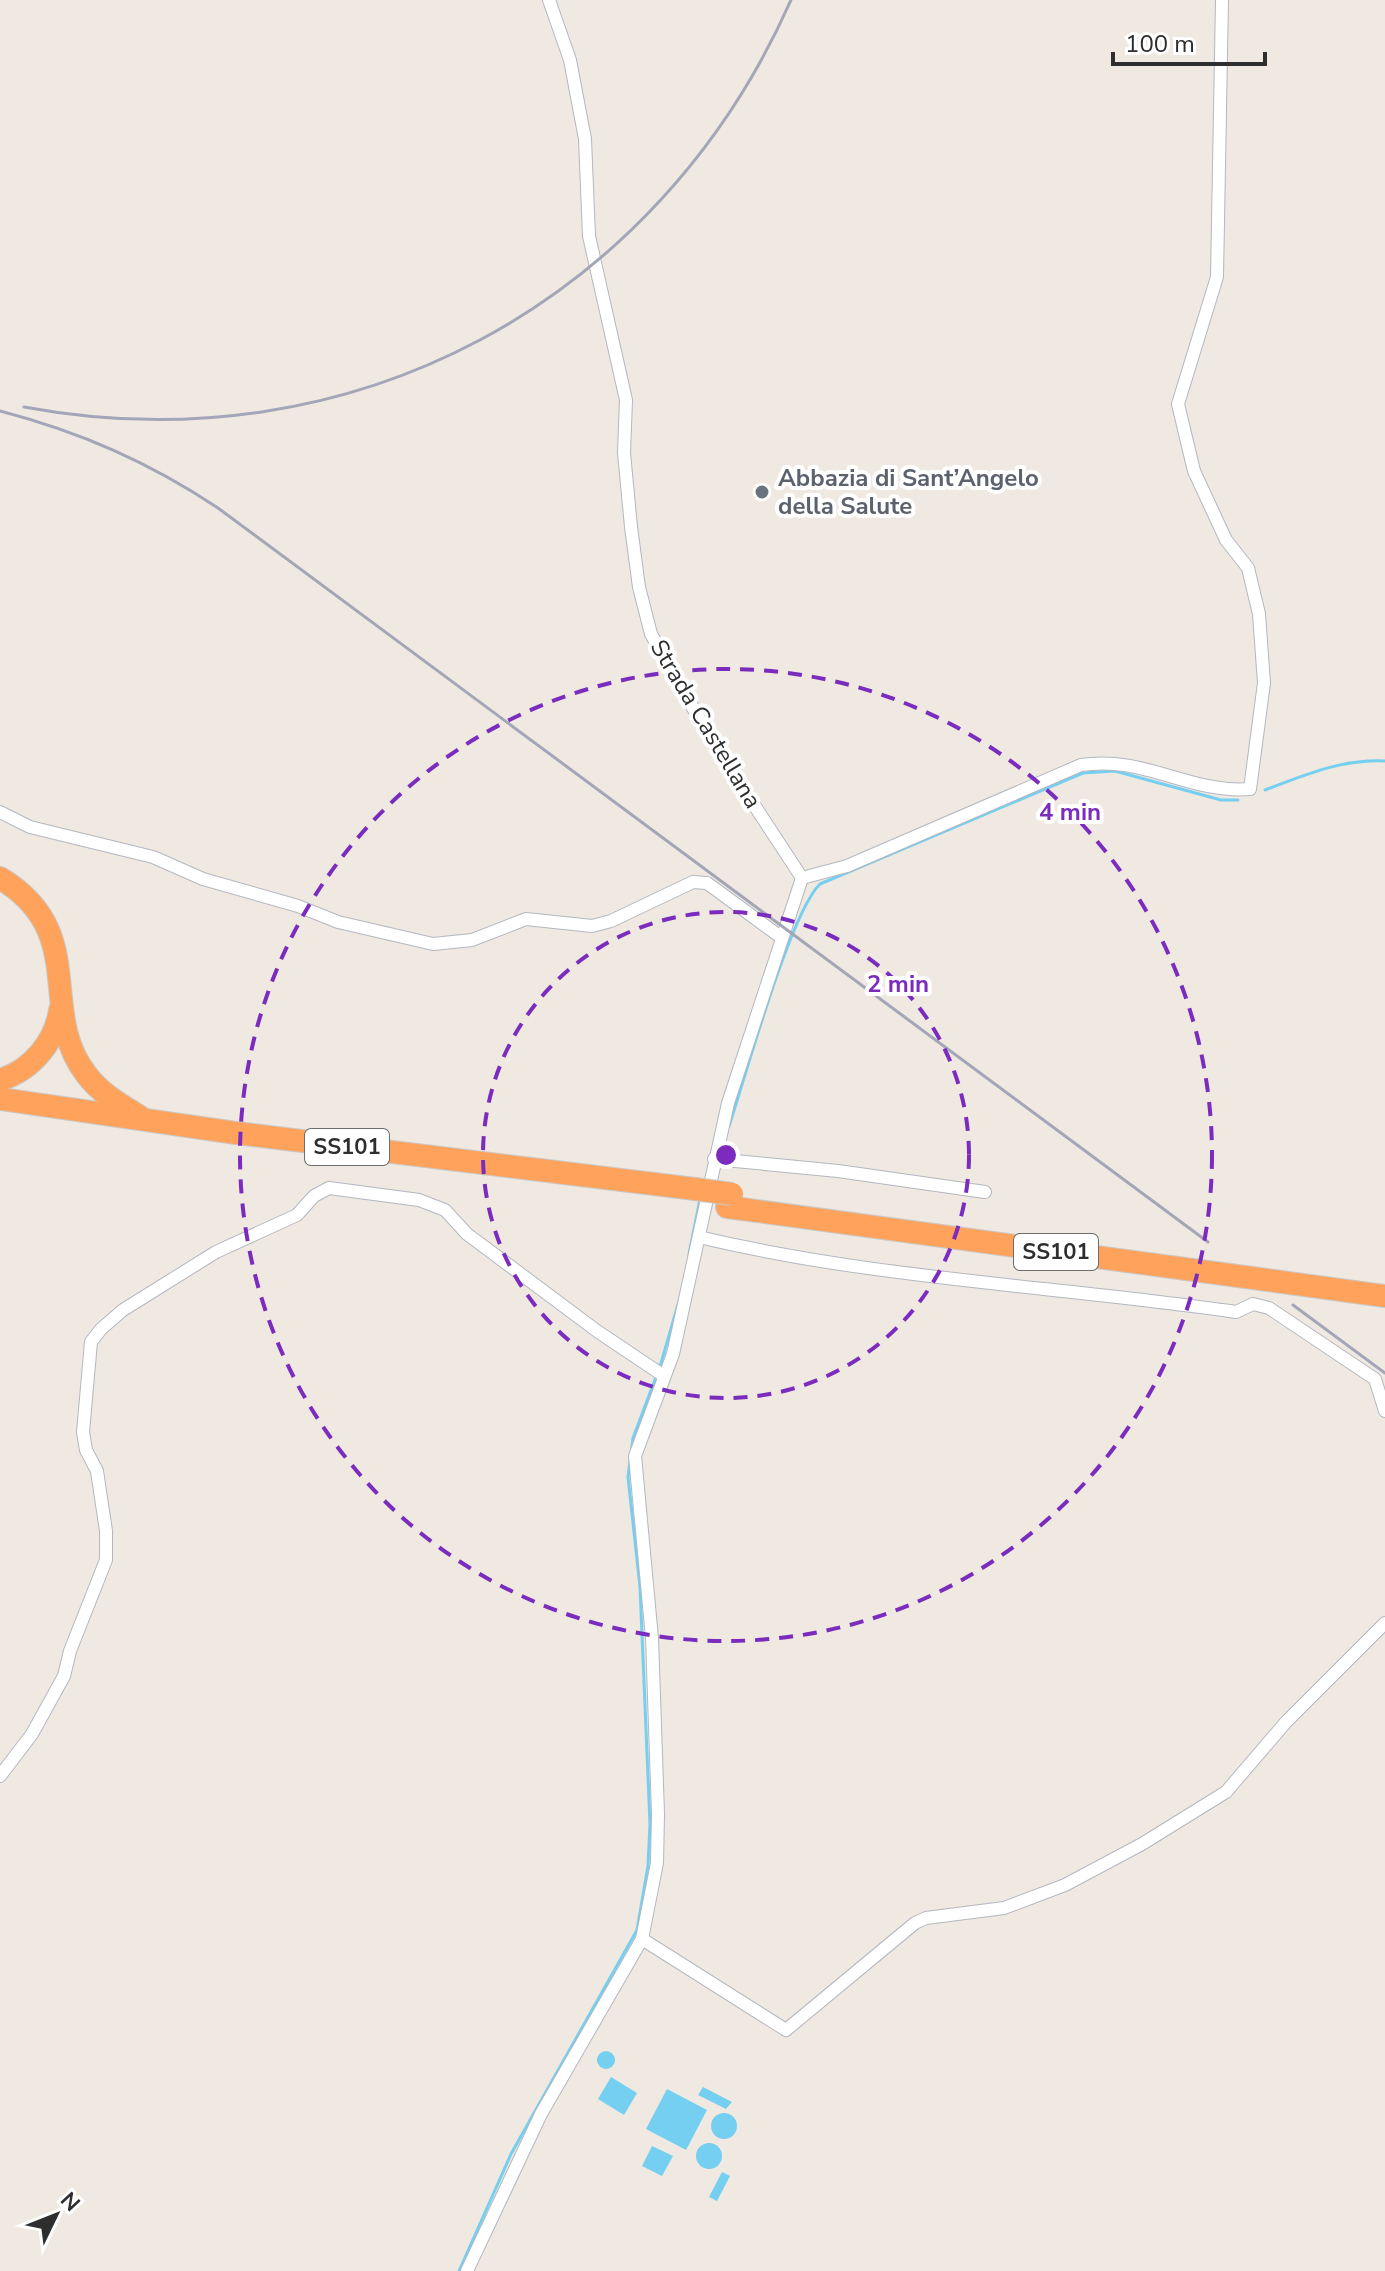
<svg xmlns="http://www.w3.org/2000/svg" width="1385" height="2271" font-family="'Nunito Sans',sans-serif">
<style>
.water{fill:#75cff0}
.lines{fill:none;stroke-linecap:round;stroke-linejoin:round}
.stream{stroke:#75cff0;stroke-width:3}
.street-casing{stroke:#b4b7c1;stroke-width:14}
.highway-casing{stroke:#c9c9c9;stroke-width:24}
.street{stroke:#fff;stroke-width:12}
.highway{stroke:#ffa35c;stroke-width:22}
.rail{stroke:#a3a6b8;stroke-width:3}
.highway-bridge-casing{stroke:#c9c9c9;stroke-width:24;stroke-linecap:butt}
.highway-bridge{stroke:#ffa35c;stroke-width:22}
.ring{fill:none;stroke:#7b2cbf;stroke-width:4;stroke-dasharray:14 10}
.worship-dot{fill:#6b7280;stroke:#fff;stroke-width:3}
.labels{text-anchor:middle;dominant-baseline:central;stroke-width:8;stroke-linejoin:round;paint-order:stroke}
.shield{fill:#fff;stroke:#6d6d6d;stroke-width:2}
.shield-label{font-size:22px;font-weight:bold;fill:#2e2e2e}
.worship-label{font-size:24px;font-weight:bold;fill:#5b616d;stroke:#fff;text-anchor:start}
.street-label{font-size:24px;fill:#2e2e2e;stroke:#fff}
.centre{fill:#7b2cbf;stroke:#fff;stroke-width:4}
.ring-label{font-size:24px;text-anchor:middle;font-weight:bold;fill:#7b2cbf;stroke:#fff;stroke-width:8;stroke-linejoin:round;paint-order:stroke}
</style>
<rect width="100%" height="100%" fill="#efe9e1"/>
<g class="water">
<circle cx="606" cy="2060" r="9"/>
<polygon points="611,2077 637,2093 624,2115 598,2099"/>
<polygon points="703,2087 732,2102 726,2109 698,2095"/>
<polygon points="667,2089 707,2110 686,2150 646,2129"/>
<circle cx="724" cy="2126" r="13"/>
<circle cx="709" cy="2156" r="13"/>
<polygon points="652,2146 673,2156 662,2176 642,2166"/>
<polygon points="722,2172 730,2176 717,2201 709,2197"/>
</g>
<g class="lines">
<g class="stream">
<path d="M1265,790C1305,775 1341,759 1385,761"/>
<path d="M729,1126C745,1078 790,913 820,884L1083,773L1115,771L1221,800H1238"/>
<polyline points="689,1254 700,1199"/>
<polyline points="659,1370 679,1301"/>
<polyline points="459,2271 511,2154 637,1930 648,1866 650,1824 640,1587 628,1477 633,1438 656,1377"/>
</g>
<defs>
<g id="street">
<polyline points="0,812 30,827 153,857 203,879 298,906 338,922 433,944 472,940 526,919 592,926 611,921 693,882 707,883 782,938"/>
<path d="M802,878L847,866L1081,765C1144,755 1190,794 1250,789L1264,683L1259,614L1248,568L1226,540L1194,471L1178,404L1217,277L1222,0"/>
<polyline points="714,1159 838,1171 985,1192"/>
<path d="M699,1237C875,1279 1057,1286 1236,1312L1253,1304L1269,1308L1375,1379L1385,1411"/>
<polyline points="0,1776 32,1734 64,1676 70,1651 106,1560 106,1531 97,1471 86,1450 83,1432 91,1342 101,1329 123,1310 216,1252 297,1215 314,1196 329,1188 419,1200 445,1210 467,1234 597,1331 664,1376"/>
<polyline points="642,1939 786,2030 915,1923 926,1918 1004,1908 1065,1885 1142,1844 1226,1792 1286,1722 1385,1623"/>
<polyline points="467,2271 541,2114 642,1939 657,1863 658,1814 652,1638 635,1456 673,1354 728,1103 802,878 709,736 651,634 639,587 631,527 624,453 626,400 589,236 585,139 570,60 549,0"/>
</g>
<g id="highway">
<path d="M0,878C90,932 37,1010 86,1074C100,1093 119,1104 139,1116"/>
<path d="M0,1080C32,1070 55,1042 60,1010"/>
<polyline points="0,1099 236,1133 695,1189"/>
<polyline points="727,1207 1385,1296"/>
</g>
</defs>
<use href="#street" class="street-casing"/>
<use href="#highway" class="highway-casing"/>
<use href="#street" class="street"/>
<use href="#highway" class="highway"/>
<g class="rail">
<path d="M24,407C351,468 657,303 791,0"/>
<path d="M0,411C80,432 149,462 218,508L1208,1242"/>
<polyline points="1293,1305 1385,1373"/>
</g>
<defs>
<polyline id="highway-bridge" points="695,1189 732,1194"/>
</defs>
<use href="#highway-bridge" class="highway-bridge-casing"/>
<use href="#highway-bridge" class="highway-bridge"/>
</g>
<g class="ring">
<circle cx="726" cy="1155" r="243"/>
<circle cx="726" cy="1155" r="486"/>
</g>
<circle class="worship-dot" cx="762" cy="492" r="8"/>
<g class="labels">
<g class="shield">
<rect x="305" y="1129" width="84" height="36" rx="6"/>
<rect x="1014" y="1234" width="84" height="36" rx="6"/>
</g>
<g class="shield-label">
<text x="347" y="1147">SS101</text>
<text x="1056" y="1252">SS101</text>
</g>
<g class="worship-label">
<text x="778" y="478">Abbazia di Sant’Angelo<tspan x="778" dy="28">della Salute</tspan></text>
</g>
<g class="street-label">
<text transform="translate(706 724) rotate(59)">Strada Castellana</text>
</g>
</g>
<circle cx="726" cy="1155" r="12" class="centre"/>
<g class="ring-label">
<text x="1070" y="820">4 min</text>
<text x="898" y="992">2 min</text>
</g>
<g transform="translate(56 2215) rotate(47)" stroke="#ffffff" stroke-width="6" paint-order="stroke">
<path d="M0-6L14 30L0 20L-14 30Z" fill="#2e2e2e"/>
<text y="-12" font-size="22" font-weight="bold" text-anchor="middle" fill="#2e2e2e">N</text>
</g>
<path d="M1113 52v12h152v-12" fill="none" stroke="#2e2e2e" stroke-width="4"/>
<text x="1125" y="52" font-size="24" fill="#2e2e2e" stroke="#ffffff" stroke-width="6" paint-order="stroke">100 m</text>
</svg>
